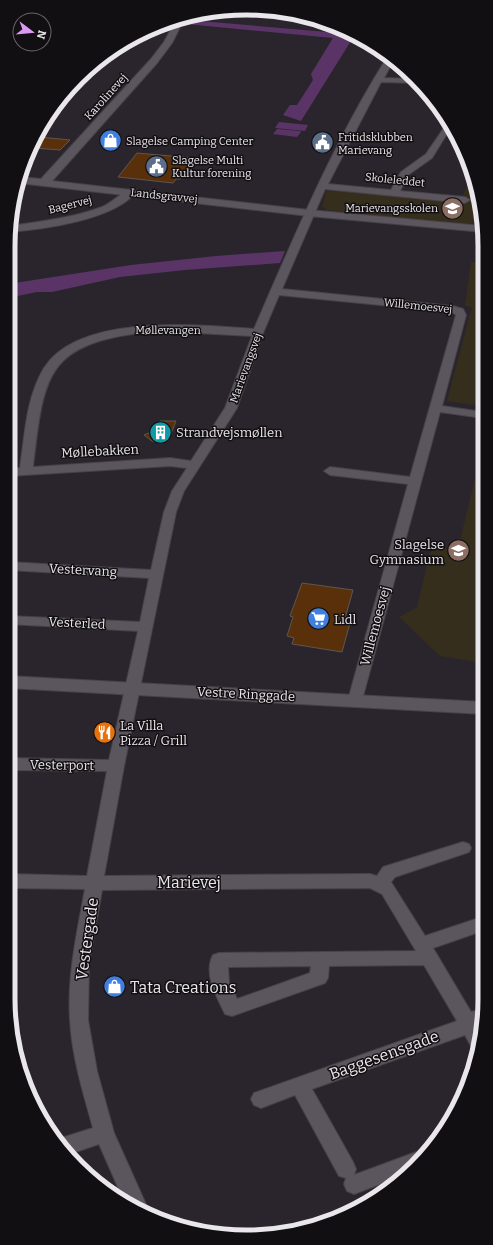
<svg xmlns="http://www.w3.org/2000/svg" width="493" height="1245" font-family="Bitter,serif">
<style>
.education{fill:#352e1d}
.green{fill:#5a3467}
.building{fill:#59300a;stroke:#5e5651}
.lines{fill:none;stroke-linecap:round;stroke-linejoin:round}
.minor-casing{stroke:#474248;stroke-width:2}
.tertiary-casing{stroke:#474248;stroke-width:2}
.minor{fill:#5b555d;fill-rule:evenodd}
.tertiary{fill:#5b555d;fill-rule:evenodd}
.labels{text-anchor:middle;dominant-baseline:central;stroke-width:3;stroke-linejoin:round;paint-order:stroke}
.far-street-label{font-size:11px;fill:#eae7ec;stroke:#120f12}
.far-poi-label{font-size:11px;fill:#eae7ec;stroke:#120f12;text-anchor:start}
.poi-label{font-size:13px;fill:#eae7ec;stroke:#120f12;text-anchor:start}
.street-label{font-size:13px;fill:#eae7ec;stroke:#120f12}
.near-street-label{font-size:16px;fill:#eae7ec;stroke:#120f12}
.near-poi-label{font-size:16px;fill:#eae7ec;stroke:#120f12;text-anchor:start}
.rim{fill:none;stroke:#eae7ec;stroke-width:5}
</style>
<rect width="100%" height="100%" fill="#2a252c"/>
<g class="education">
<polygon points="472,178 483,215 483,224 420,221 327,210 322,207 326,192 336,189 460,200"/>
<polygon points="471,262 483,263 483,406 447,401 472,307 465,306"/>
<polygon points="484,441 484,663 440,656 399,617 417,607 430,552 442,548 458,549"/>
</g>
<g class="green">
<polygon points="188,20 351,34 354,36 301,121 283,115 290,105 297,105 313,80 311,74 333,38 186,24"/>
<polygon points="279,122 308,125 305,131 275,128"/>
<polygon points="277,129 300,131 301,132 297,137 273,134"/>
<polygon points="285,251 280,263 185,270 120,277 52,292 37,292 8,298 8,284 131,265 216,256"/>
</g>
<g class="building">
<polygon points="40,137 70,140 60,150 34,148"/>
<polygon points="137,153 194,158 180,179 176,179 173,183 118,177"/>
<polygon points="160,421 176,421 169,439 161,442 152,441 144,435 158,429"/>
<polygon points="302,583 353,590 344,622 350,623 342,652 292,644 294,638 287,636 293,617 290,616"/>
</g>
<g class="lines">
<defs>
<g id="minor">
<path d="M388,56L393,61L384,78L414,79L419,83L381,82L328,184L391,190L401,172L426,154L448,122L451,127L432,158L408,175L400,191L465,197L470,200L465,203L325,189L282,289L453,306L463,309L466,315L442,406L483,412V418L440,412L362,700L360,704L355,705L350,704L348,700L408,484L330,475L324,471L330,467L410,477L456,315L452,312L279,295L263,333L237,408L184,491L176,512L124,766L104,876L370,874L377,876L383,867L463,842L469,844L471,848L469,852L395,877L391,882L425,936L485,916V930L433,948L471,1012L483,1009L477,1048L471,1046L465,1035L312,1089L353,1162L356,1169L354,1175L419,1151L426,1153L401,1176L354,1194L347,1191L344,1184L346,1178L339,1176L295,1095L261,1108L254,1105L251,1099L254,1093L457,1021L424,965L329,966L328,978L325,983L232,1016L225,1014C217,997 203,974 213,955L219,953L416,951L382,894L370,888L102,890L89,963L88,1020L97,1071L114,1133L148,1209L147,1212L125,1203L99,1144L67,1155L58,1139L93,1128C83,1092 72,1057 70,1020C67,976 77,933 85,889L8,888V874L87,876L107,771L8,770V758L109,760L138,631L8,624V616L140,622L149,578L8,570V562L151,570L164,512L172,491L187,468L170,466L8,476V468H20C25,434 26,398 44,368C79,313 198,325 254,329C294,237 334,141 388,56ZM147,332H178L252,336L225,408L191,461L170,458L33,467C44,375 45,344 147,332ZM311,966L310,973L237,999L229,982L228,967Z"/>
<path d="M131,189L136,192C114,220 44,229 10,232L11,226C42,221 73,218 102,207C112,203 123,191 131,189Z"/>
</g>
<g id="tertiary">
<polygon points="183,21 172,43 157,63 52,181 309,210 483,226 483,232 309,216 18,183 19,177 41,179 151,59 164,42 174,24"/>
<polygon points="8,676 484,702 484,714 8,688"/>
</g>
</defs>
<use href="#minor" class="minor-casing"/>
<use href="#tertiary" class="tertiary-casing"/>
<use href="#minor" class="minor"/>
<use href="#tertiary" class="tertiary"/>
</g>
<defs>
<symbol id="shop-disc" viewBox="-11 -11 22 22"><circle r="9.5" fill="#3f7fe0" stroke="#120f12"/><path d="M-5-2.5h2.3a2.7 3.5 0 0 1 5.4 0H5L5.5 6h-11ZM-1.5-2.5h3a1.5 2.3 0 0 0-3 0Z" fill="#fff"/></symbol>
<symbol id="civic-disc" viewBox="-11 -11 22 22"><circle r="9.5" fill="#5c6f8a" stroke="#120f12"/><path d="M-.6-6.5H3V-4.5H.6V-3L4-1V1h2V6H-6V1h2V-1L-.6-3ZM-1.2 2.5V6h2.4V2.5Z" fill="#fff"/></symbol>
<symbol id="school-disc" viewBox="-11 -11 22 22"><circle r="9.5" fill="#8d6e63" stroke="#120f12"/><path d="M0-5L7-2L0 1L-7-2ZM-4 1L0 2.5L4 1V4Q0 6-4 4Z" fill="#fff"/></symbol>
<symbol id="building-disc" viewBox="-11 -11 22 22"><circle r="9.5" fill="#0f9aa8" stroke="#120f12"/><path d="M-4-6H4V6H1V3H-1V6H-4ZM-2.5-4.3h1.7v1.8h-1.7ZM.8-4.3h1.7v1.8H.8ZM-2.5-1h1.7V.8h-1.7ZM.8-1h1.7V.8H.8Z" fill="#fff"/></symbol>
<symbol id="supermarket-disc" viewBox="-11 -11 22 22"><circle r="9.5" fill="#3f7fe0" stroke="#120f12"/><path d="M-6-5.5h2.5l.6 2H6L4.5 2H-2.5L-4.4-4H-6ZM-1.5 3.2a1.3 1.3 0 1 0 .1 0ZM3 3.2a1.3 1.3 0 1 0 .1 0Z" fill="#fff"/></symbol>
<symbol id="restaurant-disc" viewBox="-11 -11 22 22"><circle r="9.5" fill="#e8710a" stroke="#120f12"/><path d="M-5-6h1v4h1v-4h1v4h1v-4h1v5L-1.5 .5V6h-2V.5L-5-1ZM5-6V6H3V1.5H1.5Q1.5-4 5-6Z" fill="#fff"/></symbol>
</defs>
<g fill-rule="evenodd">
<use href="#shop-disc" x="98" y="128" width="25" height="25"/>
<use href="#civic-disc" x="310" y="130" width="25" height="25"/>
<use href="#civic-disc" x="144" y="154" width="25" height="25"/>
<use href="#school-disc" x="440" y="196" width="25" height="25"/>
<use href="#building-disc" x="148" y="420" width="25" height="25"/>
<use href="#school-disc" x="446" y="538" width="25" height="25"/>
<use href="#supermarket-disc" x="306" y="606" width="25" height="25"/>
<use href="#restaurant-disc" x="92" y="720" width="25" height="25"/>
<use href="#shop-disc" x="102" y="974" width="25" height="25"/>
</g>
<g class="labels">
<g class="far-street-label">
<text transform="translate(106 97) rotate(-48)">Karolinevej</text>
<text transform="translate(395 180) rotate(6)">Skoleleddet</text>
<text transform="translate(164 196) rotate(6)">Landsgravvej</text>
<text transform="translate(70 205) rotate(-14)">Bagervej</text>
<text transform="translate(418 306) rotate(6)">Willemoesvej</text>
<text x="168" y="330">Møllevangen</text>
<text transform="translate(246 368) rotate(-70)">Marievangsvej</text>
</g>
<g class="far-poi-label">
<text x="338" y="137">Fritidsklubben<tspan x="338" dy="13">Marievang</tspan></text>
<text x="126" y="141">Slagelse Camping Center</text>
<text x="172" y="160">Slagelse Multi<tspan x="172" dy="13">Kultur forening</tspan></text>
<text x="438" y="208" text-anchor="end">Marievangsskolen</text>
</g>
<g class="poi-label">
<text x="176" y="432">Strandvejsmøllen</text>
<text x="444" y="544" text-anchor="end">Slagelse<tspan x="444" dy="15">Gymnasium</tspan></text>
<text x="334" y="619">Lidl</text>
<text x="120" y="725">La Villa<tspan x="120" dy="15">Pizza / Grill</tspan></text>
</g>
<g class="street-label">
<text transform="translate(100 451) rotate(-3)">Møllebakken</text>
<text transform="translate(83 570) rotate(3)">Vestervang</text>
<text transform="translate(77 623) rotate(3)">Vesterled</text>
<text transform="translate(375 626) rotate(-75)">Willemoesvej</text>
<text transform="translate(246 694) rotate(3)">Vestre Ringgade</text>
<text transform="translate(62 765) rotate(1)">Vesterport</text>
</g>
<g class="near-street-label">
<text x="189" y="882">Marievej</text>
<text transform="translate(87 939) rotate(-82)">Vestergade</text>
<text transform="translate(384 1055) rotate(-20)">Baggesensgade</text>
</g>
<g class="near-poi-label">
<text x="130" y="987">Tata Creations</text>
</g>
</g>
<path d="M0 0H493V1245H0ZM246 15H247A231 231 0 0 1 478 246V999A231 231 0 0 1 247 1230H246A231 231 0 0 1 15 999V246A231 231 0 0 1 246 15Z" fill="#120f12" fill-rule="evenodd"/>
<path class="rim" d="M246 15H247A231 231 0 0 1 478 246V999A231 231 0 0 1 247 1230H246A231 231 0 0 1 15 999V246A231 231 0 0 1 246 15Z"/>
<g transform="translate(32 32) rotate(106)"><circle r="19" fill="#120f12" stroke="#686569"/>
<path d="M0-3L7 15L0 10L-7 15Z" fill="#db99f5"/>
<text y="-6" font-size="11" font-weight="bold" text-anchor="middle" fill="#eae7ec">N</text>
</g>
</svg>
